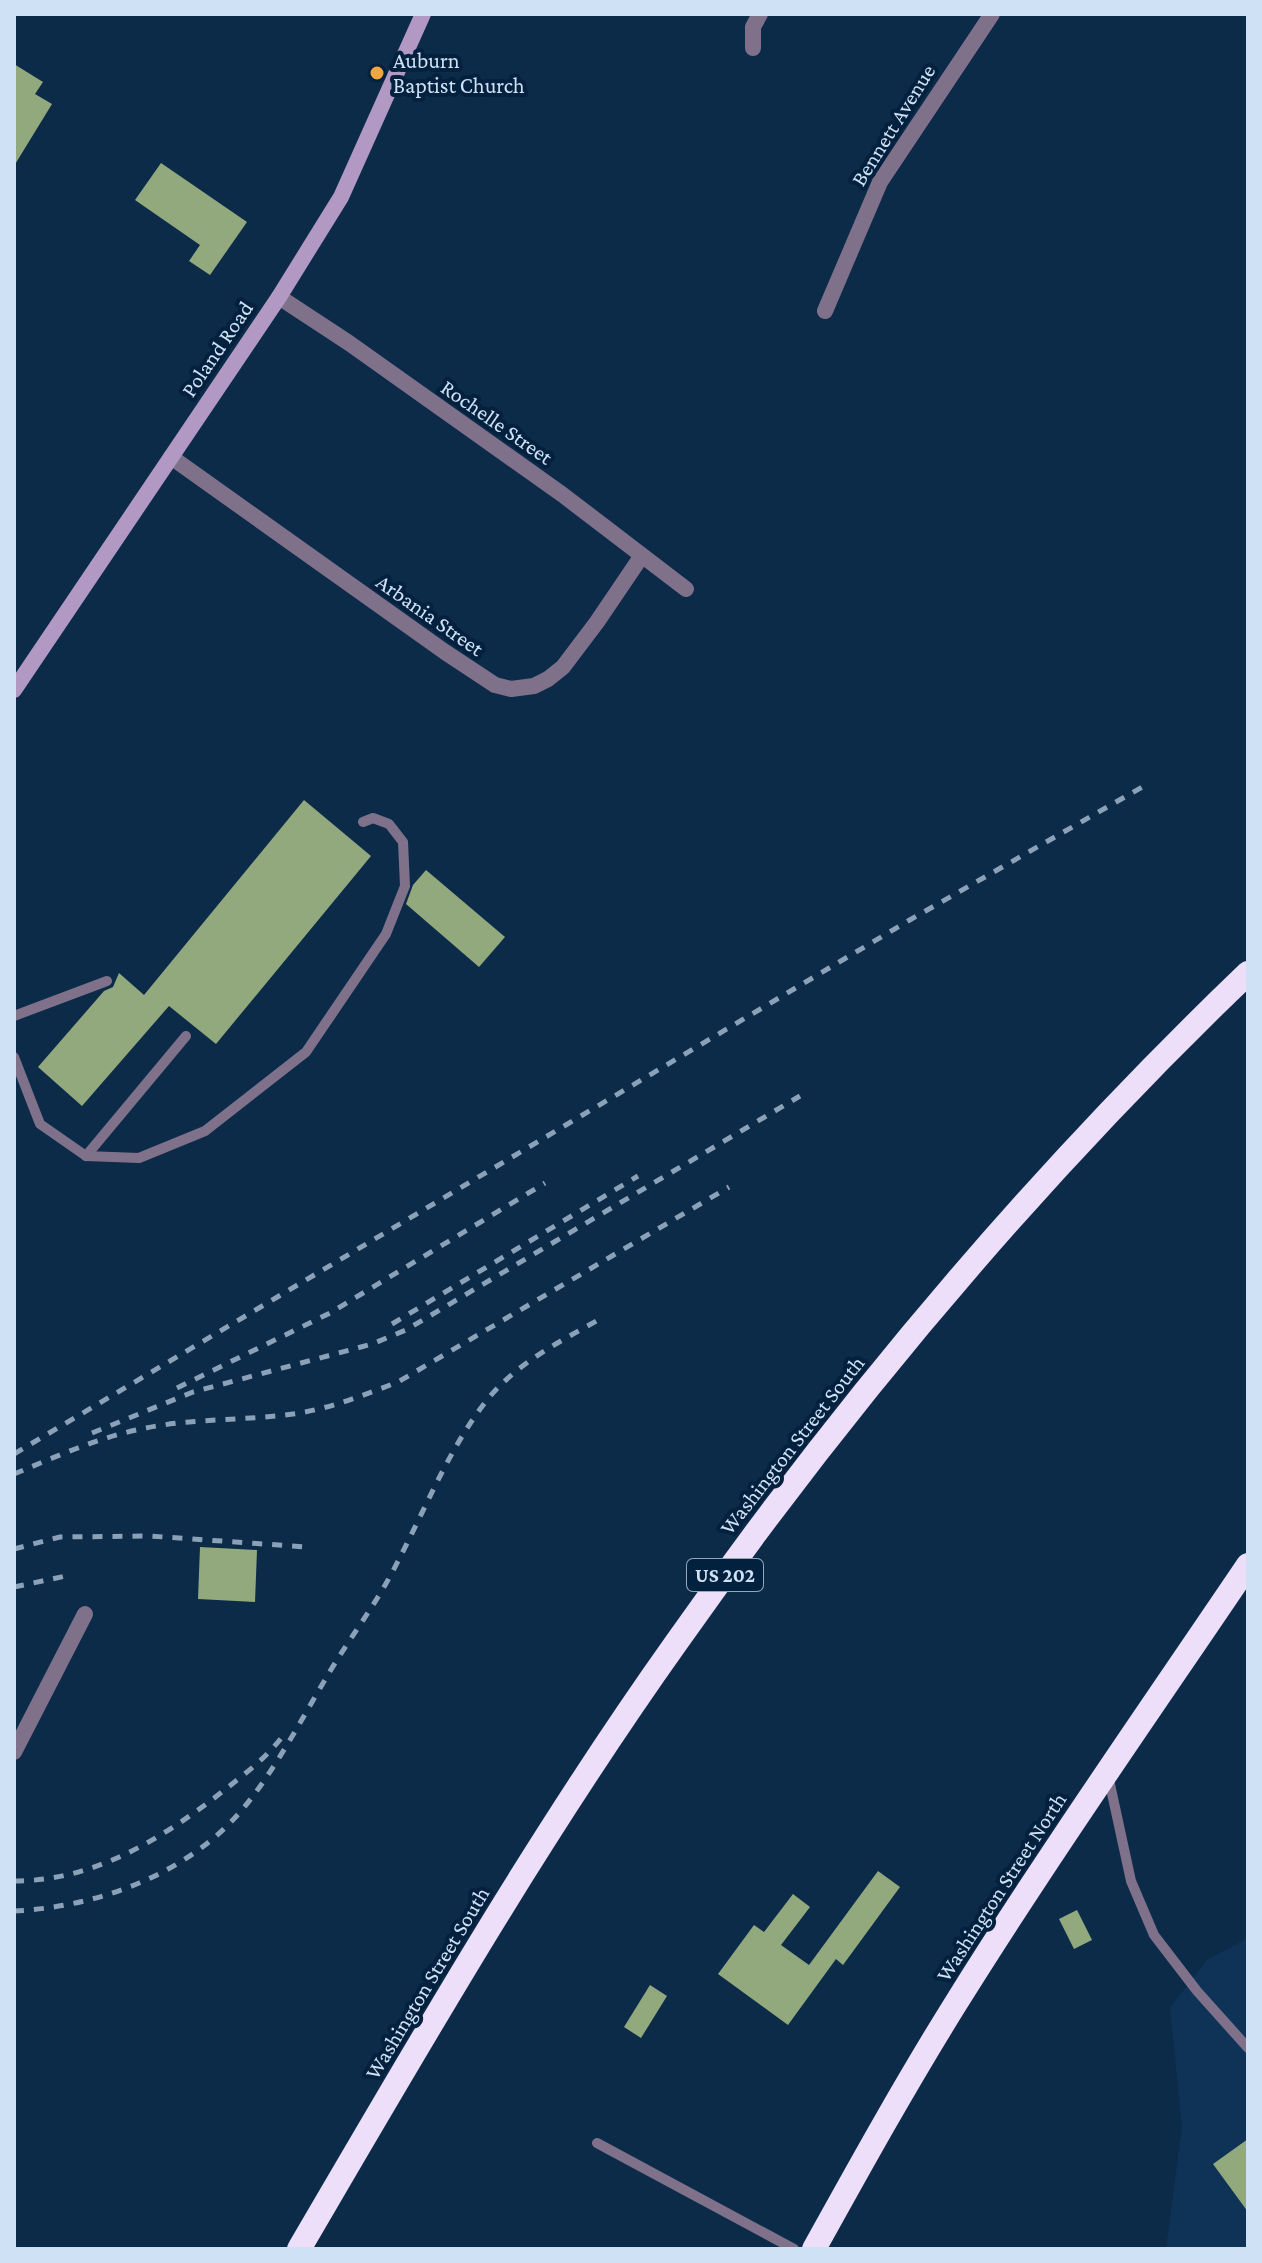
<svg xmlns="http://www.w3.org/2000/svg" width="1262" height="2263" font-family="'Crimson Pro',serif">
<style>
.built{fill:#0e3357}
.building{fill:#92a97e}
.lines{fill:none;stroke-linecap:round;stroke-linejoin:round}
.lane{stroke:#80718b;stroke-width:10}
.street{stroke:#80718b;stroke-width:16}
.secondary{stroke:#b199c3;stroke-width:16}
.highway{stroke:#eddef9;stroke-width:24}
.rail{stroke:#8aa1b8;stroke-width:5;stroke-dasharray:10 10;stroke-linecap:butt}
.poi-dot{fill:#f1a640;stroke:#02213e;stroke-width:3}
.labels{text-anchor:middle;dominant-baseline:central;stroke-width:8;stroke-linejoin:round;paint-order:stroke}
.shield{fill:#02213e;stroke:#92a7bd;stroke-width:2}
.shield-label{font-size:20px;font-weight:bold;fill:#cfe1f4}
.poi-label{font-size:22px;fill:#cfe1f4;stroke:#02213e;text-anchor:start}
.street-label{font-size:22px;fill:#cfe1f4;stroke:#02213e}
</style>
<rect width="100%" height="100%" fill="#0c2b49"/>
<polygon class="built" points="1248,1938 1248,2249 1166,2249 1182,2127 1170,2008 1207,1960"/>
<g class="building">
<polygon points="14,64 43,82 35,94 52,104 14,166"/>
<polygon points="161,163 247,222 210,275 189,261 200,245 135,200"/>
<polygon points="304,800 371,856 216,1044 169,1006 82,1106 38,1067 104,991 113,987 119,973 144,995"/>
<polygon points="426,870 505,937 479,967 406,904 413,885"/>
<polygon points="200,1547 257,1550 255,1602 198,1599"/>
<polygon points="878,1871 900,1887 843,1965 836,1959 788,2025 718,1974 754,1925 764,1932 793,1894 810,1907 781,1945 809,1965"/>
<polygon points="1077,1910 1092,1940 1074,1949 1059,1919"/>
<polygon points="650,1985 667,1996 641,2038 624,2027"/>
<polygon points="1248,2139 1248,2212 1213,2164"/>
</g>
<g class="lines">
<g class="lane">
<polyline points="14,1016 107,981"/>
<polyline points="14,1057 40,1124 86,1156 186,1036"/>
<polyline points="86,1156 139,1158 205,1131 306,1052 386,934 405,886 403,842 389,824 373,818 363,822"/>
<polyline points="1108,1775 1131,1881 1154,1935 1197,1991 1248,2048"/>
<polyline points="597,2143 794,2249"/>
</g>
<g class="street">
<polyline points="753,48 753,27 760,14"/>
<polyline points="279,297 349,343 563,495 686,589"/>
<polyline points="825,311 880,182 992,14"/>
<polyline points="171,457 445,652 495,685 511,689 534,686 548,679 563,667 597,622 641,557"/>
<polyline points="14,1752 85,1614"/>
</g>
<polyline class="secondary" points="14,690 279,297 341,197 423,14"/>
<g class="highway">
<path d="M299,2249C419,2044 538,1837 676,1643C845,1403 1036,1176 1248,973"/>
<path d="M814,2249C860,2166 906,2083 956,2003C1049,1854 1150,1710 1248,1565"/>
</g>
<g class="rail">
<polyline points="392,1324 638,1176"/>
<polyline points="177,1388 330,1313 545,1183"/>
<polyline points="92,1433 193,1392 372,1344 406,1330 800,1096"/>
<polyline points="14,1454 908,921 1144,786"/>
<path d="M14,1474C55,1457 97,1438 141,1429C191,1418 242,1421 293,1414C329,1409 364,1395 398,1382L729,1187"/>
<polyline points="14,1549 60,1537 150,1536 306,1547"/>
<polyline points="14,1587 66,1576"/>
<path d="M14,1881C96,1881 165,1837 227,1788C246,1773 267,1757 282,1737"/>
<path d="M14,1911C97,1907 186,1875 241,1811C275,1771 302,1718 329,1673C351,1636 377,1603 396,1565C425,1510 449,1448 487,1400C517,1363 559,1342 600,1319"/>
</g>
</g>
<circle class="poi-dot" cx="377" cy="73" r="8"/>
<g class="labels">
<rect class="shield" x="687" y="1559" width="76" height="32" rx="6"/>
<g class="shield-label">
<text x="725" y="1575">US 202</text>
</g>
<g class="poi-label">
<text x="393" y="60">Auburn<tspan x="393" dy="25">Baptist Church</tspan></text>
</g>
<g class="street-label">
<text transform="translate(893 125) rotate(-58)">Bennett Avenue</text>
<text transform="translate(217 349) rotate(-56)">Poland Road</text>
<text transform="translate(497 422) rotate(35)">Rochelle Street</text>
<text transform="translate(430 615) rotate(35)">Arbania Street</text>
<text transform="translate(792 1445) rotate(-52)">Washington Street South</text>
<text transform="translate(1001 1887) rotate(-57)">Washington Street North</text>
<text transform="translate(427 1983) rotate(-59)">Washington Street South</text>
</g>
</g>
<rect width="1262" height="2263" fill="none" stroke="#cfe1f4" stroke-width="32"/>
</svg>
